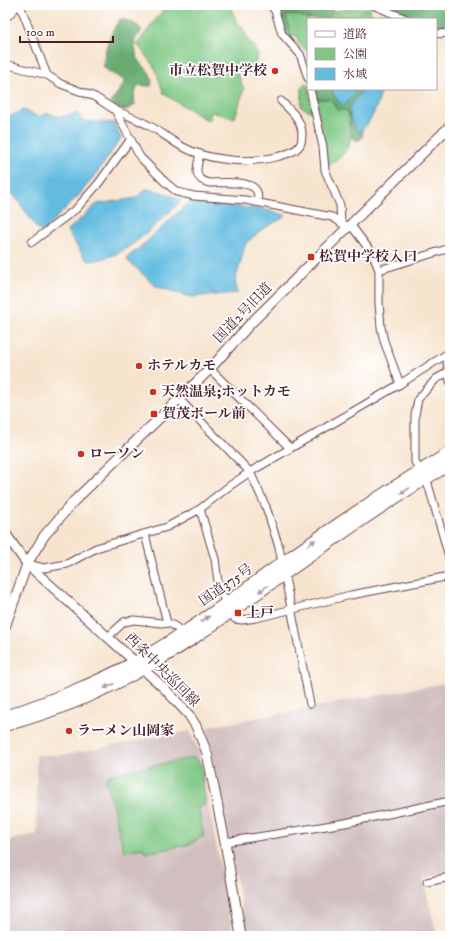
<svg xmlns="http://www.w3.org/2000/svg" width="455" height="941" font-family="'IM FELL DW Pica','Noto Serif JP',serif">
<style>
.industrial{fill:#d1bfbf}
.green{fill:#7fc884;stroke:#647458}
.forest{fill:#67ac72;stroke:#58664e}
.water{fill:#62bce0;stroke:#566e86}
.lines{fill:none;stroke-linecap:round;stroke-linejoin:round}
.minor-casing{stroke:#643d44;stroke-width:9}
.tertiary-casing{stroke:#643d44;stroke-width:11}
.trunk-casing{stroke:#643d44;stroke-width:14}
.minor{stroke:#fff;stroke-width:7}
.tertiary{stroke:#fff;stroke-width:9}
.trunk{stroke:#fff;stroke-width:12}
.oneway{fill:#ae9aa0}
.poi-dot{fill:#c8321e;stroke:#fff;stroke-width:1.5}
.labels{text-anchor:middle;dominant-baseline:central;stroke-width:3.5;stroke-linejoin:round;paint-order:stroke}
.poi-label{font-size:14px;font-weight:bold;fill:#4a1f2b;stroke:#fff;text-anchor:start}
.street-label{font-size:14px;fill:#4a1f2b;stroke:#fff}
</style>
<rect width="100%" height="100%" fill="#fff"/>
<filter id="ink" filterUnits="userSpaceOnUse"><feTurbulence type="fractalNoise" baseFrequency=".025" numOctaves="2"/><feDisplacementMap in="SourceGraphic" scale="8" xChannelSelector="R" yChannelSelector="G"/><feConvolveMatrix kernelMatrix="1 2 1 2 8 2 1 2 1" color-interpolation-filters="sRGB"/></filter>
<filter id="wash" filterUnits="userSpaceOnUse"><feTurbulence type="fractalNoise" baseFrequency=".012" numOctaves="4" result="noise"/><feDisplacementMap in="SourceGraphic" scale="16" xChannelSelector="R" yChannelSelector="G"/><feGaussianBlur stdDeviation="0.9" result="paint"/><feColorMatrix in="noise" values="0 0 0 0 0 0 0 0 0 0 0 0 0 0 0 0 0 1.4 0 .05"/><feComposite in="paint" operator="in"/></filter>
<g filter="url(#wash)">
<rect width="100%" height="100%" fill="#f7e4cf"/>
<g class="industrial">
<polygon points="450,682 450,873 423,878 437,936 247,936 207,727"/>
<polygon points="190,731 199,753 233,936 5,936 5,841 37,834 36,755 62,755"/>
</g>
<g class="green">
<polygon points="167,5 229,5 240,27 242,26 250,44 253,44 258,55 254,67 238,75 244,89 235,118 211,112 209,121 203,118 164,94 155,68 137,44"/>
<polygon points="360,8 370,8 372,19 335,19 334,11"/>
<path d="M286,15C295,15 303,16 311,19H308V52L298,43L297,36L291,35Z"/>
<polygon points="305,83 307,83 308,87 312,112 301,107 302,88"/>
<path d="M331,99L337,109H346C349,114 350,119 351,125C353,143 345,158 327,166L316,100Z"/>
<polygon points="191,758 195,758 201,764 205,805 198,807 204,836 188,845 145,853 143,848 124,851 106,779 109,775"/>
</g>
<g class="forest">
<polygon points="275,5 331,6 333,8 332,14 333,19 311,19 302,17 298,15 286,15 288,25 292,37 290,40 283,30 280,14 276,9"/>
<polygon points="380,5 450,5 450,31 436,28 436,19 414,19"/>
<path d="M120,19C127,20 139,24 142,31L134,40C135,45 135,51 137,56C141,67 156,73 151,86L138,85L134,97L135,105L126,110L114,107L111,102L125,82C121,76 110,75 103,66C105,47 109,35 120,19Z"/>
<polygon points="313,89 332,89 333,94 345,105 356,89 363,89 358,132 362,130 363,137 360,140 355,140 351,137 349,114 346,110 337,110 331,99 316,99"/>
</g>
<g class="water">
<path d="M332,89H356L355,93L344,106C337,101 334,97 332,89Z"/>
<path d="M363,89H381C381,100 369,128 358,132C354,126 349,115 349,108Z"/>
<polygon points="23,110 39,117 48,113 59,117 78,113 82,121 114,123 121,138 102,166 79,195 43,231 39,231 14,195 5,191 5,117 11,116"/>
<path d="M146,189L162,192L182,200C156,224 126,259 89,261L85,258L67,231L97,204L136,198Z"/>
<polygon points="189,202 262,209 285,215 285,217 264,228 246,243 235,281 238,293 192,297 177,293 156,286 127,260 127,258 144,244"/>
</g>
</g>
<g filter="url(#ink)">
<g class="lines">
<defs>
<g id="minor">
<polyline points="20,5 47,75 61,84 95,97 115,110 140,157 165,182 177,192 194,196 245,200 332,217 348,227 353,228 372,253 379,270 379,303 381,327 384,341 400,384"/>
<polyline points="271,5 275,11 282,34 300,54 308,78"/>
<polyline points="373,5 406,19"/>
<polyline points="5,19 18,5"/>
<path d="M436,33C441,35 445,32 450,34"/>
<polyline points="5,64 47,75"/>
<polyline points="310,89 323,147 325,170 340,205 341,223"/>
<path d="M115,110C126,115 137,119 148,125C160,131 170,140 181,146C208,161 247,164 276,157C284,155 296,152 300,145C302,142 302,137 302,133C301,119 291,111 281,101"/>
<path d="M200,154C197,167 192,180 210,183C220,183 250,180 256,190C258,193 258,198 257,202"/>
<polyline points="32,242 76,209 98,184 131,139"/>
<polyline points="379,270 450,248"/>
<polyline points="446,355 450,381"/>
<polyline points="210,369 290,448"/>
<polyline points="179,399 250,472 266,507 279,547 310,704"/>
<polyline points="420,471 415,462 415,415 418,399 436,379 450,371"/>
<polyline points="425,478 428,484 450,560"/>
<polyline points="200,509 215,559 219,589 227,604"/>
<polyline points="145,534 167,623"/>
<polyline points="27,564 44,568 67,564 96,548 167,527 200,509 228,487 250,472 400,384 450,352"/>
<polyline points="231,612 235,619 242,620 256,618 351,595 450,576"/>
<polyline points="108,637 124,622 134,620 171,624 177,628 182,634"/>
<polyline points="225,842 345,823 450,801"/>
<polyline points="427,882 450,877"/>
</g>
<g id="tertiary">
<polyline points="5,533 27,564 165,689 189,715 196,726 207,753 225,842 241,936"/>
<polyline points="5,627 27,564 44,536 74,501 210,369 251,323 450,126"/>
</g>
<g id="trunk">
<path d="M5,717C50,701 94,685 136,662C188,633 235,597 284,562C338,524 393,487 450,453"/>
<path d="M5,725C52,712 100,693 142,669C187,645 227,614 268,585C328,543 387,500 450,464"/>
</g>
</defs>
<use href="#minor" class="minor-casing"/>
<use href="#tertiary" class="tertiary-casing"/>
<use href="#trunk" class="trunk-casing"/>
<use href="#minor" class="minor"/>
<use href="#tertiary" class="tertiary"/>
<use href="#trunk" class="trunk"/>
</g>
<defs><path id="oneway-solid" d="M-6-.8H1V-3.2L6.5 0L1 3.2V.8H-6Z"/></defs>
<g class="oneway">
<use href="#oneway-solid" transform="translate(405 491) rotate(147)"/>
<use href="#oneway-solid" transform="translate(311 543) rotate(-35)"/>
<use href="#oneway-solid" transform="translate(263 589) rotate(144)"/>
<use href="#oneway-solid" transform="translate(205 619) rotate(-33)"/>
<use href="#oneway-solid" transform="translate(109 686) rotate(156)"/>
</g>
</g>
<g class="poi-dot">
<circle cx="275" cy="71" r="4"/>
<rect x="307" y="253" width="8" height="8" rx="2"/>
<circle cx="139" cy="366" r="4"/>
<circle cx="153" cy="392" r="4"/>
<rect x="150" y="410" width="8" height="8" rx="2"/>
<circle cx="81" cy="454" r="4"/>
<rect x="234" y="609" width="8" height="8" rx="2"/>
<circle cx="69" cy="731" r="4"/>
</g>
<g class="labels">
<g class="poi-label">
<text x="267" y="71" text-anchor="end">市立松賀中学校</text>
<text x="319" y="257">松賀中学校入口</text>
<text x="147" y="366">ホテルカモ</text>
<text x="161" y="392">天然温泉;ホットカモ</text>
<text x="162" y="414">賀茂ボール前</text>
<text x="89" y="454">ローソン</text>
<text x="246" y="613">上戸</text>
<text x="77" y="731">ラーメン山岡家</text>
</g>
<g class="street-label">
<text transform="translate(243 313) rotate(-46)">国道2号旧道</text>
<text transform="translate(226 585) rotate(-35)">国道375号</text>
<text transform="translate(162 670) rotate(45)">西条中央巡回線</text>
</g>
</g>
<rect width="455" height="941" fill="none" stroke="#fff" stroke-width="20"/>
<rect x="307" y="18" width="130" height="72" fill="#ffffff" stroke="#b7a5aa"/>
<rect x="315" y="31" width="20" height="6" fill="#ffffff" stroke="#b7a5aa"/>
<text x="343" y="38" font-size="12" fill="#4a1f2b">道路</text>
<rect x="315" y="48" width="20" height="12" fill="#7fc884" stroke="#b7a5aa"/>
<text x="343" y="58" font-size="12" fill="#4a1f2b">公園</text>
<rect x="315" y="68" width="20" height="12" fill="#62bce0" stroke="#b7a5aa"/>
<text x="343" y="78" font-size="12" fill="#4a1f2b">水域</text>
<path d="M20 36v6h93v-6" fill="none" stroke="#4a1f2b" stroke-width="2"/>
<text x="26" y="36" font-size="12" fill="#4a1f2b" stroke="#ffffff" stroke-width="3" paint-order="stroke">100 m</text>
</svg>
